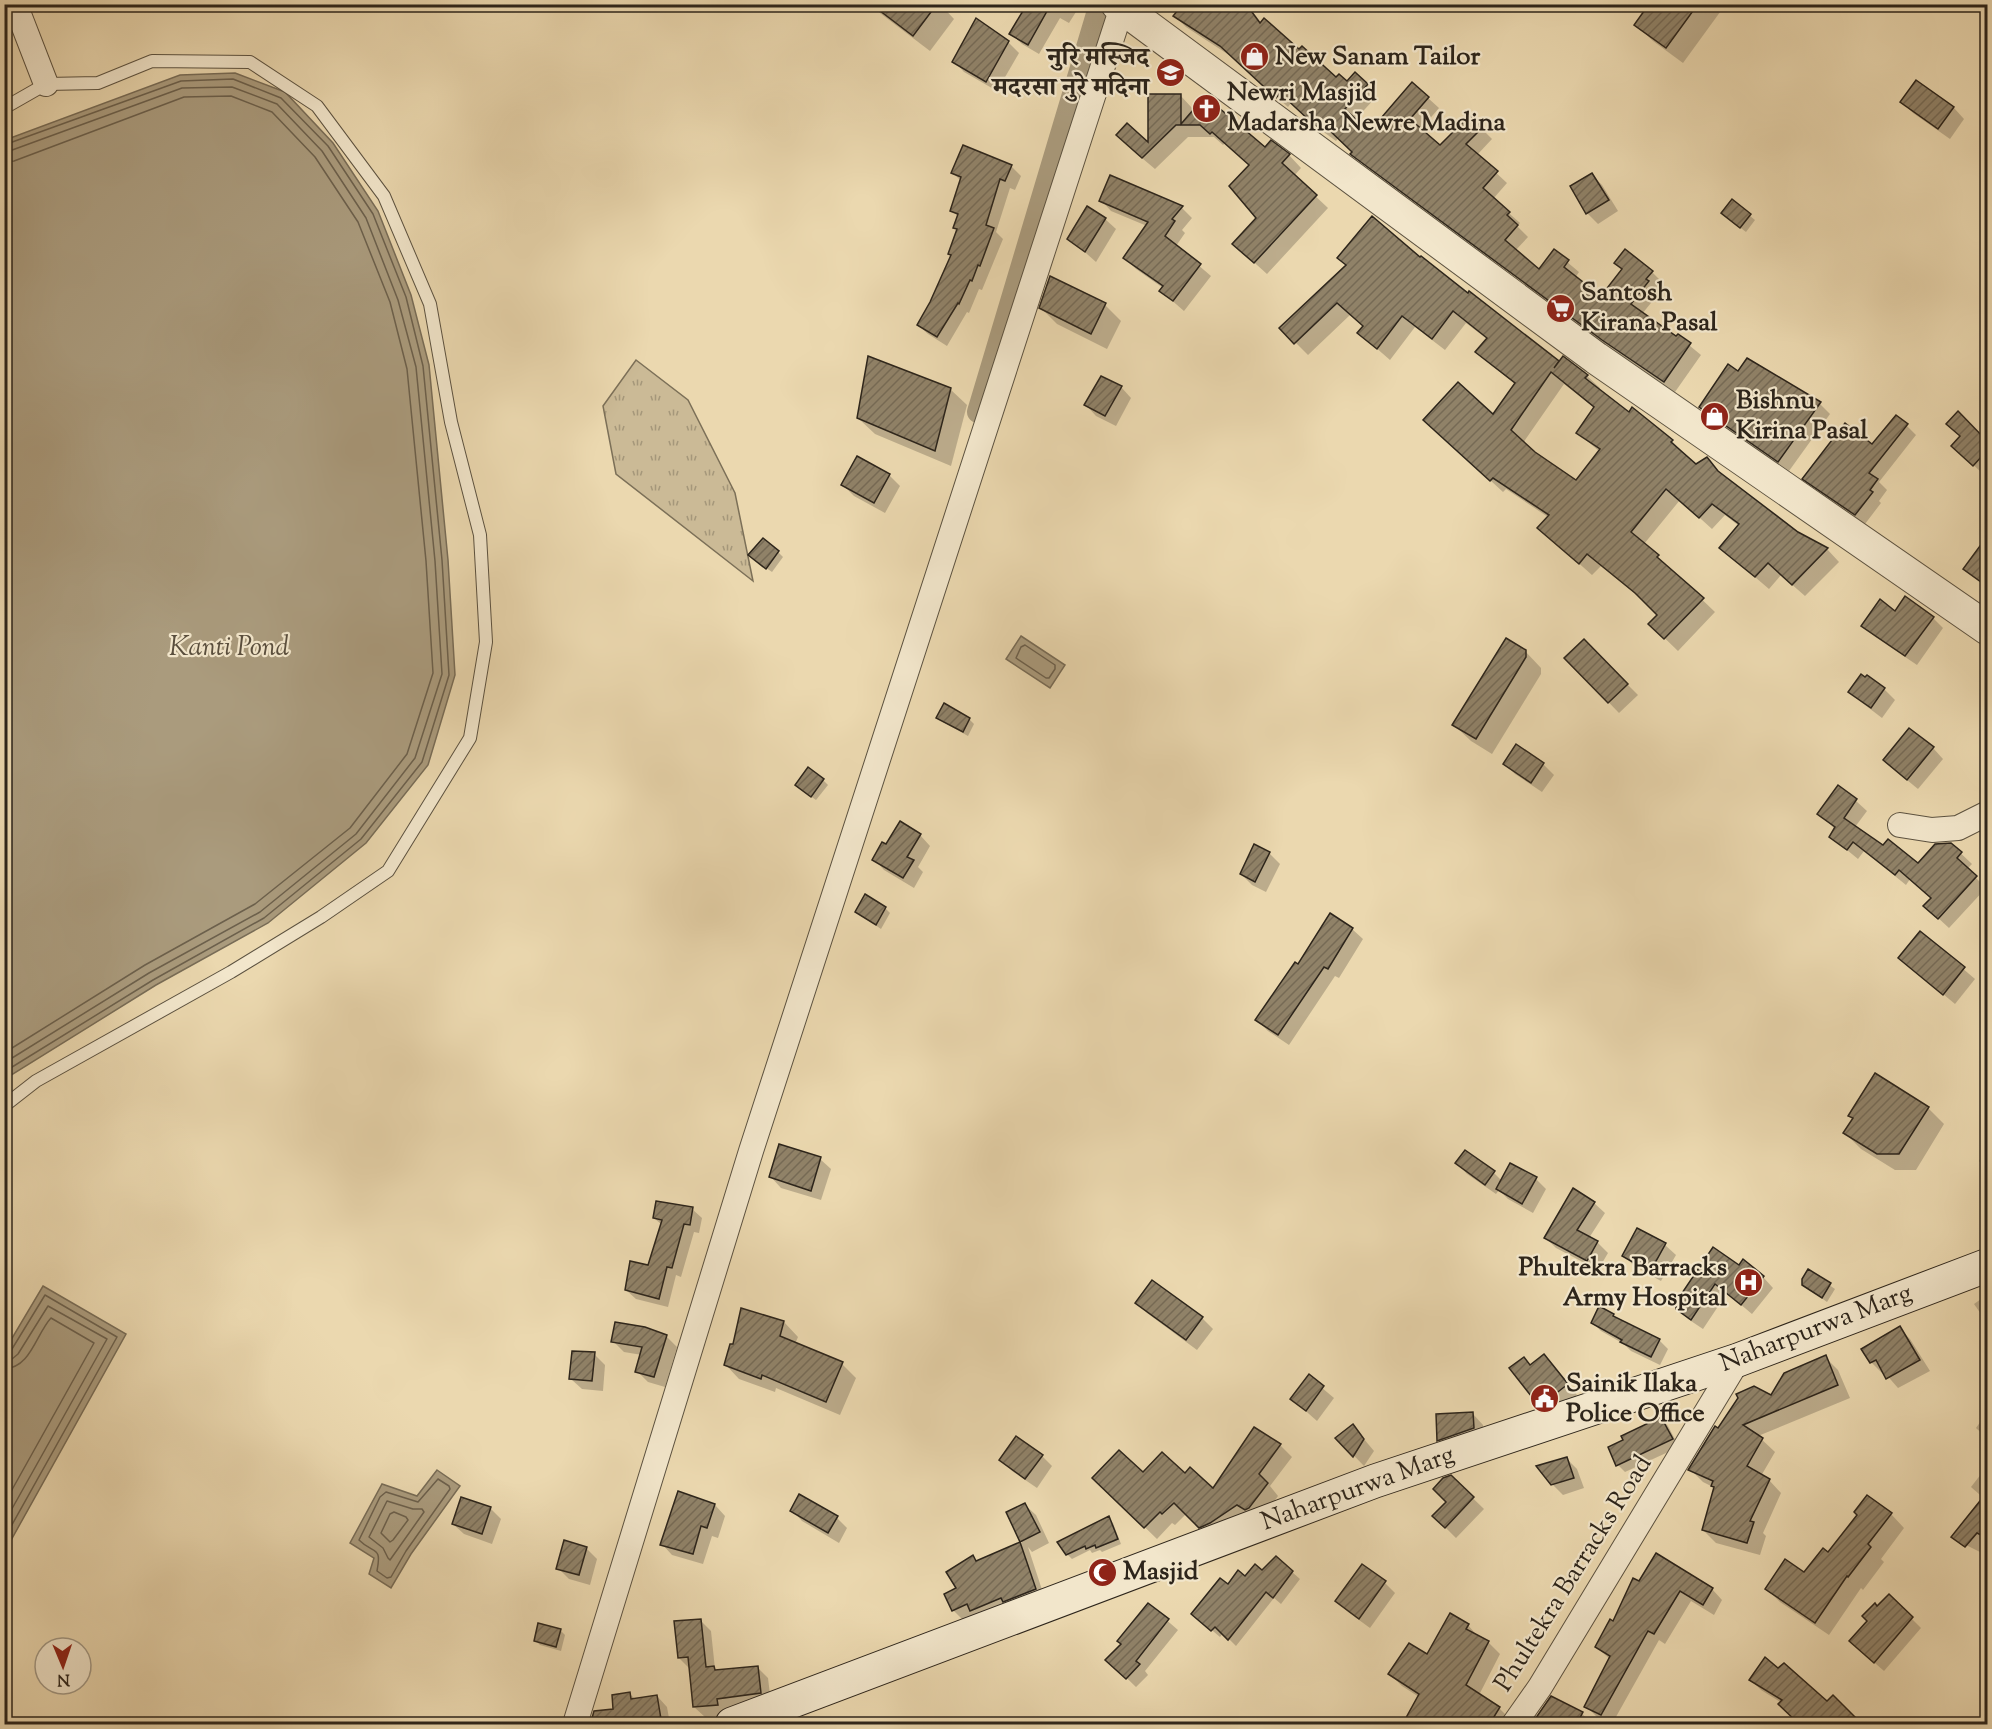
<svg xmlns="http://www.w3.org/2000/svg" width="1992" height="1729" font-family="'Sorts Mill Goudy','Noto Serif Devanagari',serif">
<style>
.grass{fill:url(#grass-tufts);stroke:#7c7058;stroke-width:1.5}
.water{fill:#aa9b7d;stroke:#786c56;stroke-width:1.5}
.shadow{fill:#0003;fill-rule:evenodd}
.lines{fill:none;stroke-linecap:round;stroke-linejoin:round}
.shore{stroke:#6c604c;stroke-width:1.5}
.canal{stroke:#aa9b7d;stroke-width:22}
.building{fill:url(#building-hatch);stroke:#2d251b;stroke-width:1.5;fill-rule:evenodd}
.service-casing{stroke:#5c5240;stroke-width:14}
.minor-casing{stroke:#5c5240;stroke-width:26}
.tertiary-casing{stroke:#5c5240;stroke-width:34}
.secondary-casing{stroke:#2d251b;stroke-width:35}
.service{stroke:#f2e6cb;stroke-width:12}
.minor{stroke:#f2e6cb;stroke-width:24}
.tertiary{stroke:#f2e6cb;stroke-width:32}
.secondary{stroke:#f2e6cb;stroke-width:33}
.labels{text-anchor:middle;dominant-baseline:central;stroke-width:4.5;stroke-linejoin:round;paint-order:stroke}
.poi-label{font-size:26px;font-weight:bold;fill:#2d251b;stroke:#f2e6cb;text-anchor:start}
.street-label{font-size:26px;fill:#2d251b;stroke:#f2e6cb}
.water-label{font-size:27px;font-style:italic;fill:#594e3d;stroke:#f2e6cb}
</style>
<defs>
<pattern id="grass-tufts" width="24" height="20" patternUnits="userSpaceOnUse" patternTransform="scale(1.5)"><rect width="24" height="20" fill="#cbba96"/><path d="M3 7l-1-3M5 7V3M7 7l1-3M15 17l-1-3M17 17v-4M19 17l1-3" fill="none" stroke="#a5977a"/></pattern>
<pattern id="building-hatch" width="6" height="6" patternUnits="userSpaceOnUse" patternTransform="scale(1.5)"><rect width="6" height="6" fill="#908268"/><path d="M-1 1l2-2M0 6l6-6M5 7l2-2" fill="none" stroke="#766a55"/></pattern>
</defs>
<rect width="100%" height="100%" fill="#ebd8af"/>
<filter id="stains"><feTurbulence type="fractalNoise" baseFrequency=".00333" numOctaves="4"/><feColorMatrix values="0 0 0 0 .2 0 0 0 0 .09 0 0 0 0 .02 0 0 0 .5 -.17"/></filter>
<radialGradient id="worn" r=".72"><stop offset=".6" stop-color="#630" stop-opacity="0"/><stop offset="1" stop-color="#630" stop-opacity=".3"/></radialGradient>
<polygon class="grass" points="636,360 688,400 735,493 753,581 616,474 603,406"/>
<g class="water">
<polygon points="235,73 285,92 333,143 378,211 411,295 429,365 448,560 455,675 428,765 366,843 268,923 156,985 5,1079 5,140 180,75"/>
<polygon points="1021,636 1065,665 1050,688 1006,659"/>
<polygon points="43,1286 126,1334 5,1551 5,1350"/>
<polygon points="437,1470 460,1486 411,1554 391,1588 369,1574 374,1558 350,1543 382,1484 417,1496"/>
</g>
<g class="shadow">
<polygon points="868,4 940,4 954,19 930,51"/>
<polygon points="1029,4 1081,4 1069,23 1060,18 1039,54 1022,44 1011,33"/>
<polygon points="1185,4 1247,4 1262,24 1336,79 1348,83 1367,85 1377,96 1354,121 1369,135 1428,98 1439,108 1420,130 1440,147 1470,117 1492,139 1477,155 1507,183 1493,199 1520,223 1517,226 1528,237 1515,251 1539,271 1554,251 1579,272 1575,278 1601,298 1652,272 1662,282 1656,290 1659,293 1642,314 1677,338 1678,336 1701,355 1675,392 1615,351 1363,164 1339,137 1336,141 1325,133 1291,103 1288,107 1232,57 1186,27 1175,16"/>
<polygon points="1651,4 1720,4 1723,8 1683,63 1653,41 1636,25"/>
<polygon points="1008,42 1019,53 997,91 964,72 954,61"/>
<polygon points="1917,82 1954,108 1964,119 1950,139 1913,113 1902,102"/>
<polygon points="1180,95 1192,108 1192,113 1265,149 1271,142 1289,155 1301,168 1294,176 1328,208 1267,274 1247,256 1257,218 1250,165 1225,143 1223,145 1214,137 1188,137 1155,169 1130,148 1150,145"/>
<polygon points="1011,166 1021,176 1015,190 1010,188 996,232 1003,239 982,290 979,289 969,313 967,312 947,346 928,334 918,325 932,303 952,256 949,253 958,230 955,227 959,217 952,211 961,181 953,173"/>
<polygon points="1592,175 1602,185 1618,211 1598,224 1587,213"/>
<polygon points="1111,177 1182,208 1192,218 1182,230 1185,233 1176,246 1211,276 1184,311 1161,291 1163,288 1136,269 1125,258 1147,226 1111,211 1101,200"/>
<polygon points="1732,201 1755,220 1746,232 1728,218"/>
<polygon points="1105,219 1116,229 1096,262 1069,238"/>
<path d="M1420,259L1468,295L1470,293L1559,363L1564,358L1587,376L1600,388L1598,390L1629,414L1672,441L1696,466L1707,458L1725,478L1798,533L1827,549L1839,562L1805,596L1781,575L1769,589L1721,548L1739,526L1725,515L1712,529L1680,500L1644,544L1715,612L1678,651L1650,624L1659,615L1649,605L1601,566L1592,575L1539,528L1548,517L1506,489L1503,492L1438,432L1494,416L1516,385L1477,352L1487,339L1466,323L1445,350L1415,327L1390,360L1359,333L1364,327L1350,315L1308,355L1281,328ZM1564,384L1595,408L1578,433L1600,452L1577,482L1534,453L1523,443Z"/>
<polygon points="1105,305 1121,321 1107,349 1057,324 1041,308"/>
<polygon points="1738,373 1820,404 1830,414 1789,471 1711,417 1701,407"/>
<polygon points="1121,387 1131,398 1116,426 1096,416 1086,405"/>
<polygon points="950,389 967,405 951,466 875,434 858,418"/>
<polygon points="1906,425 1916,435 1879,482 1887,490 1879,501 1881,503 1865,524 1814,488 1804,478 1872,446"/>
<polygon points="1988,444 1988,472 1984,475 1964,456"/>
<polygon points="889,475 900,486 885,513 854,496 843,485"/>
<polygon points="1988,549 1988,589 1965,569"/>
<polygon points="778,552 783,557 772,572 755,560"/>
<polygon points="1896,613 1933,618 1943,628 1917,665 1874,636 1863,625"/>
<polygon points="1584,641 1638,695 1619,713 1566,658"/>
<polygon points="1525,651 1541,668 1541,674 1492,754 1471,741 1454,725"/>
<polygon points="1867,677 1884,689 1895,700 1882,718 1861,702 1850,692"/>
<polygon points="938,718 969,719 974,724 968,736 943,722"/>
<polygon points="1516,746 1543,764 1554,775 1542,792 1515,774 1505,764"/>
<polygon points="1988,746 1988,760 1982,755"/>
<polygon points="1933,748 1943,759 1918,789 1896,771"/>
<polygon points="823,780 828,785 816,800 802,790"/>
<polygon points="1838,788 1856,801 1867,811 1855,827 1883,847 1919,865 1951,844 1972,864 1967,869 1986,888 1949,928 1936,916 1932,899 1910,879 1906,885 1864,851 1858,859 1830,836 1835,829 1819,814"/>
<polygon points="920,835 930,846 918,867 923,872 914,888 884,870 874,859 887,846"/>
<polygon points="1255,846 1269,853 1280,864 1266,892 1252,885 1241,874"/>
<polygon points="885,908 890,913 881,929 856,912"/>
<polygon points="1352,929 1363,939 1339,978 1335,976 1289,1045 1268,1031 1257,1020"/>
<polygon points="1921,933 1975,979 1955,1004 1900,958"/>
<polygon points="1928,1108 1944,1124 1916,1170 1895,1170 1861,1149 1845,1133 1854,1119 1850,1116"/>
<polygon points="1986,1149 1988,1150 1988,1170 1979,1161"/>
<polygon points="820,1159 831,1169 821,1200 781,1188 771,1177"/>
<polygon points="1457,1163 1494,1173 1502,1181 1536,1179 1546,1189 1533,1213 1508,1199 1499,1190 1496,1194 1467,1174"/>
<polygon points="1594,1203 1605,1213 1589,1238 1597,1242 1608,1253 1598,1270 1556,1248 1546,1238"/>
<polygon points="692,1209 702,1218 699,1233 694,1232 681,1277 676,1275 668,1307 636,1299 626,1290 649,1266 662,1225 654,1218"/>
<polygon points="1665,1245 1676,1255 1661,1281 1634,1266 1624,1255"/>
<polygon points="1739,1267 1763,1277 1773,1288 1752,1314 1727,1293 1703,1329 1688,1319 1677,1308"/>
<polygon points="1809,1271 1835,1289 1827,1302 1803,1285"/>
<polygon points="1988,1294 1988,1324 1974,1304"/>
<polygon points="1137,1303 1202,1318 1213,1329 1197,1350 1147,1313"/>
<polygon points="1600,1308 1618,1320 1659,1340 1668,1349 1660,1365 1631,1351 1624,1344 1601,1331 1592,1322"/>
<polygon points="784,1322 798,1337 795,1344 842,1364 856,1378 840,1415 776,1388 775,1392 739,1379 725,1364"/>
<polygon points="1899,1328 1910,1339 1930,1371 1898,1388 1884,1372 1882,1373 1871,1362"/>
<polygon points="666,1336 677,1347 665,1387 648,1382 637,1371 642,1355 624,1352 613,1341"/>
<polygon points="594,1354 605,1365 603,1391 582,1389 571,1379"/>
<polygon points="1544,1356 1577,1395 1551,1416 1540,1405 1524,1359 1531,1366"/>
<polygon points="1825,1357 1838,1370 1850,1398 1758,1436 1775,1452 1761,1476 1769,1480 1781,1493 1763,1533 1766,1536 1760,1555 1716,1543 1703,1530 1715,1488 1703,1482 1690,1469 1719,1430 1772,1397"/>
<polygon points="1309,1377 1334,1398 1317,1421 1292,1399"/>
<polygon points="1988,1411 1988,1439 1976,1428"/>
<polygon points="1473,1414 1483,1425 1484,1439 1449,1450 1438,1440"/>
<polygon points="1661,1418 1668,1426 1679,1447 1625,1472 1618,1465"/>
<polygon points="1353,1426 1374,1451 1364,1466 1337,1438"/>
<polygon points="1280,1445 1292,1457 1270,1486 1278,1496 1261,1520 1212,1539 1187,1513 1175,1525 1172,1523 1157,1539 1094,1478 1143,1474 1185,1475 1213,1490"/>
<polygon points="1042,1456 1052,1466 1037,1488 1012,1471 1001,1460"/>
<polygon points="1567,1459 1577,1469 1584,1488 1563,1495 1552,1484"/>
<polygon points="1988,1465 1988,1502 1971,1487"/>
<polygon points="1451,1477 1484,1509 1456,1538 1434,1516 1448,1502"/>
<polygon points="678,1493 715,1505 725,1516 718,1538 712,1536 703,1564 672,1555 662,1544"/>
<polygon points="1025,1505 1036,1515 1049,1543 1032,1552 1028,1547 1045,1599 981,1620 975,1614 963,1620 953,1610 958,1588 972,1557 977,1562 1022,1543 1008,1513"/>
<polygon points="490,1508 501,1519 492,1544 464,1534 453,1524"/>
<polygon points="792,1510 837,1518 847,1528 839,1543 802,1521"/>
<polygon points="1891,1514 1904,1528 1881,1559 1884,1562 1863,1590 1861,1588 1829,1635 1780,1602 1767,1589 1805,1574 1829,1554"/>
<polygon points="1988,1516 1988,1543 1980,1552 1966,1545"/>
<polygon points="1108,1518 1113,1523 1121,1544 1102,1552 1100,1550 1092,1553 1090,1550 1072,1559 1067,1554"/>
<polygon points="586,1548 597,1559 590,1585 569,1579 558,1568"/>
<polygon points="1276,1558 1300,1579 1281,1604 1274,1598 1236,1646 1223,1633 1220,1637 1201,1621 1228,1586 1262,1572"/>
<polygon points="1385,1583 1395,1593 1370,1628 1348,1612 1337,1601"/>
<polygon points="1640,1583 1712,1589 1722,1600 1714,1615 1691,1601 1665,1644 1659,1640 1612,1724 1597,1717 1586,1706 1610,1659 1596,1647"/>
<polygon points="1889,1596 1921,1628 1884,1671 1860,1650 1877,1608"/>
<polygon points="1149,1605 1178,1630 1145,1671 1148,1675 1136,1687 1108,1660 1123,1644"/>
<polygon points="700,1620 711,1631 715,1669 717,1672 757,1667 768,1678 771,1703 728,1715 705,1717 694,1707 690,1669 679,1658"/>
<polygon points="1468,1625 1479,1638 1488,1642 1500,1654 1479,1695 1500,1709 1512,1721 1509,1724 1404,1724 1419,1697 1402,1686 1390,1674 1427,1656"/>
<polygon points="560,1630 565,1635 561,1651 540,1645 535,1640"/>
<polygon points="1751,1680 1827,1703 1861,1724 1782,1703 1761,1690"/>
<polygon points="630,1694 636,1700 657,1696 667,1707 670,1724 601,1724"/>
<polygon points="1582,1714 1591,1722 1590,1724 1533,1724"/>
<polygon points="1877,1719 1883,1724 1872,1724"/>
</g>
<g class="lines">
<g class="shore">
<polyline points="4,145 181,81 233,79 281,98 328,146 373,214 406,297 423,366 442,560 449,675 422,762 361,839 264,918 153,980 4,1072"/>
<polyline points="4,153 182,88 232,87 277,104 322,151 366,218 398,300 416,367 435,561 442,674 415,758 356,834 260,912 149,973 4,1063"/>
<polyline points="4,162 14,161 184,97 231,96 272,112 315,157 358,222 390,302 407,369 426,561 433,673 407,754 350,828 255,904 145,965 4,1053"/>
<polygon points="1025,645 1055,665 1055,669 1049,678 1046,678 1016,658 1021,647"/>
<polyline points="4,1352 12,1349 45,1295 117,1337 4,1539"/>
<polyline points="4,1360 12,1359 18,1354 48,1306 107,1339 4,1523"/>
<path d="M4,1369C31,1368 36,1334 51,1318L94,1343L4,1504"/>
<path d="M438,1479L449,1486L450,1489L406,1551L391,1577L387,1578L377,1571C382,1545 374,1555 359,1540L380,1497L386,1492L418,1502Z"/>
<polygon points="387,1501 413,1509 422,1509 424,1512 390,1560 388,1558 383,1548 369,1537"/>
<polygon points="394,1512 406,1517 408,1520 393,1540 390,1542 381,1533 390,1514"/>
</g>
<polyline class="canal" points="978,412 1100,4"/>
</g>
<g class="building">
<polygon points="871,4 937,4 913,36"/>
<polygon points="1027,4 1051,4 1028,45 1009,34"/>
<polygon points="1183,4 1246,4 1260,23 1264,18 1299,49 1302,46 1336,77 1339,74 1347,81 1355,72 1368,84 1345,109 1369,132 1412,82 1429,97 1410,119 1440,145 1470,115 1482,128 1466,144 1498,171 1483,188 1510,212 1507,215 1518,225 1505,240 1539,269 1554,249 1569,260 1564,267 1601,296 1622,269 1614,263 1625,249 1653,271 1646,279 1649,281 1631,304 1676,336 1678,334 1691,343 1664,382 1602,340 1354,157 1350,154 1352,152 1327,128 1324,131 1312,123 1280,93 1276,98 1220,46 1173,16"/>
<polygon points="1649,4 1698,4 1666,48 1634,25"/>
<polygon points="976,18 1009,41 986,82 952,62"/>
<polygon points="1916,80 1954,107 1938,129 1900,102"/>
<polygon points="1148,94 1181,94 1181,124 1205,96 1265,147 1271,140 1290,154 1282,163 1317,195 1254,263 1232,244 1256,218 1229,186 1249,165 1212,132 1210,134 1200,125 1176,125 1142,158 1116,135 1127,123 1148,142"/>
<polygon points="963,145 1012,165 1005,181 1000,179 986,225 994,228 980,266 978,265 972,281 970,280 959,304 958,303 937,337 917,325 930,302 951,255 948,254 957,229 953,228 958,214 950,211 961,177 951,173"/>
<polygon points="1592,173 1609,200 1586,214 1570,186"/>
<polygon points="1110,175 1183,206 1172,219 1175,221 1165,236 1201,264 1173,301 1159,291 1163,286 1123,258 1148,222 1099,201"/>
<polygon points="1732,199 1751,214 1740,228 1721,213"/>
<polygon points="1087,206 1106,218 1085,252 1067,239"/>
<path d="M1372,216L1420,257L1421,256L1468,293L1469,291L1559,361L1554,368L1563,356L1588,375L1585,378L1629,412L1632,407L1673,440L1671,442L1696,464L1707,457L1718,471L1798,532L1828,548L1792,585L1768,563L1755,577L1719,548L1739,524L1712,504L1699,518L1666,489L1631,532L1659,555L1657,557L1704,598L1664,639L1648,624L1657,615L1635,593L1587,554L1579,564L1537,528L1549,515L1493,478L1490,481L1423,420L1458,382L1493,414L1515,383L1475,352L1487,338L1453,311L1432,339L1402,316L1377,349L1357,333L1363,326L1337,303L1294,344L1279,328L1346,265L1337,258ZM1551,372L1594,407L1576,433L1600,449L1576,480L1535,452L1511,430Z"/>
<polygon points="1050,276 1106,303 1091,334 1039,308"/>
<polygon points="868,356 951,388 935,451 857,418"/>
<polygon points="1747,358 1821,402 1778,462 1699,407 1728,364 1738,371"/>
<polygon points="1101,376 1122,386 1105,416 1084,405"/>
<polygon points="1958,411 1988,442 1987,461 1982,456 1973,466 1951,446 1960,436 1946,424"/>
<polygon points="1896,415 1908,424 1869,473 1878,479 1870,490 1873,492 1855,515 1802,479 1845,423 1872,444"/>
<polygon points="857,456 890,474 874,503 841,485"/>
<polygon points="1988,535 1988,587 1963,569"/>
<polygon points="763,538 779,551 766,569 748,555"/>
<polygon points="1905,596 1934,617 1905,656 1861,626 1880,599 1895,611"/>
<polygon points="1506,638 1526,650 1526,657 1476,739 1452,725"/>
<polygon points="1584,639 1628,684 1608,703 1564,658"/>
<polygon points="1861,674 1865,677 1867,675 1885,688 1871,708 1848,692"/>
<polygon points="944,703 970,718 963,732 936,718"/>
<polygon points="1909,728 1934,747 1907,780 1883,760"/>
<polygon points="1516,744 1544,763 1531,783 1503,764"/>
<polygon points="808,767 824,779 811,797 795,785"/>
<polygon points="1838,785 1857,799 1844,818 1883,845 1888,839 1918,863 1935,844 1951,843 1962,852 1957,858 1977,876 1938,919 1923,906 1931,898 1899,870 1895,875 1853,842 1847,850 1829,837 1835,827 1817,814"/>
<polygon points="900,821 921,834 907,857 914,860 903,878 872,860 882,842 886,844"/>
<polygon points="1254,844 1270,852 1255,882 1240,874"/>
<polygon points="865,894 886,907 876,925 855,912"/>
<polygon points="1330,913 1353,928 1328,969 1324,967 1278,1035 1255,1020 1295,962 1298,964"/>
<polygon points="1920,931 1965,967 1943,995 1898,958"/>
<polygon points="1875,1073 1929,1107 1899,1154 1877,1154 1843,1133 1853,1118 1848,1116"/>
<polygon points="779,1144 821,1157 811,1191 769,1177"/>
<polygon points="1465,1150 1495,1171 1485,1185 1455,1163"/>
<polygon points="1510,1163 1537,1177 1522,1204 1496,1189"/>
<polygon points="1573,1188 1595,1202 1577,1230 1598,1241 1587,1261 1544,1238"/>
<polygon points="656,1201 693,1207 690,1225 684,1224 672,1268 667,1267 659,1299 625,1290 630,1261 648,1265 662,1220 653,1218"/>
<polygon points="1637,1228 1666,1243 1650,1272 1622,1256"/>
<polygon points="1713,1247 1739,1265 1743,1259 1764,1276 1741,1305 1715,1284 1691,1320 1676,1309 1676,1302"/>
<polygon points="1808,1269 1831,1283 1822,1298 1802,1285 1802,1279"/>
<polygon points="1152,1280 1203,1317 1186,1340 1135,1303"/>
<polygon points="1599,1306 1614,1314 1613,1316 1660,1339 1651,1357 1620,1342 1622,1340 1591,1323"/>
<polygon points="741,1308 784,1321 780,1336 843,1362 826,1402 762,1375 761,1379 724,1365 730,1344 733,1344"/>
<polygon points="615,1322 645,1327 667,1335 654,1377 635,1372 642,1347 611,1342"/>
<polygon points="1900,1326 1920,1360 1886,1379 1876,1360 1870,1363 1861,1349"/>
<polygon points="572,1351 595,1352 592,1381 569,1379"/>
<polygon points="1544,1354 1568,1384 1554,1395 1558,1400 1539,1406 1509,1368 1524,1357 1530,1365"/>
<polygon points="1826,1355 1838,1385 1743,1425 1763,1438 1747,1466 1770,1479 1750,1521 1754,1522 1747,1543 1702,1530 1714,1487 1711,1486 1713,1481 1688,1470 1715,1426 1718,1428 1738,1398 1736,1394 1754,1386 1771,1395 1784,1373"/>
<polygon points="1309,1374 1324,1386 1306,1411 1290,1399"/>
<polygon points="1473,1412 1474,1428 1437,1441 1436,1414"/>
<polygon points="1661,1417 1673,1439 1616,1466 1608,1447 1623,1440 1621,1436"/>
<polygon points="1353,1424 1364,1439 1353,1457 1335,1438"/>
<polygon points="1254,1427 1281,1444 1259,1474 1268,1483 1249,1508 1245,1510 1237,1505 1210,1523 1199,1528 1174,1503 1162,1514 1160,1512 1144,1528 1092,1478 1119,1450 1143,1472 1162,1452 1185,1473 1190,1467 1213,1488"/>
<polygon points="1016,1436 1043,1455 1025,1479 999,1460"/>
<polygon points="1567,1457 1574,1478 1551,1485 1536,1466"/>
<polygon points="1451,1475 1474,1497 1445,1528 1432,1516 1446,1502 1433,1489 1443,1478"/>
<polygon points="678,1491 715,1504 707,1528 701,1526 693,1554 660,1545"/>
<polygon points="1988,1491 1988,1526 1981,1535 1977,1533 1965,1547 1951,1537"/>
<polygon points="799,1494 838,1516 828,1533 790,1511"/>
<polygon points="1867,1495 1892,1513 1868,1544 1871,1547 1848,1577 1847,1576 1815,1623 1765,1589 1785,1559 1804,1572 1823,1548 1828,1552 1857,1515 1854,1512"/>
<polygon points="461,1497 491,1507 482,1534 452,1524"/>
<polygon points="1025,1503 1040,1532 1020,1542 1006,1512"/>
<polygon points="1109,1516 1118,1539 1096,1548 1095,1545 1086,1549 1085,1546 1066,1555 1057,1542"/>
<polygon points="564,1540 587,1547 579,1575 556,1569"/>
<polygon points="1020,1542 1036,1589 1003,1602 1001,1598 970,1611 967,1604 952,1611 944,1594 956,1588 946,1572 973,1555 976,1561"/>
<polygon points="1656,1553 1713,1588 1703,1605 1680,1591 1654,1634 1648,1631 1601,1715 1584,1707 1610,1656 1595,1647 1610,1619 1613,1621 1633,1578 1639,1581"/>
<polygon points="1276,1556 1293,1571 1273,1598 1266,1592 1228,1640 1215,1627 1211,1631 1191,1614 1220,1578 1228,1584 1238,1570 1245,1576 1255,1564 1262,1570"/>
<polygon points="1362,1564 1386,1581 1359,1619 1335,1601"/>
<polygon points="1889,1594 1913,1617 1874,1663 1849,1641 1867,1621 1862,1616 1875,1603 1877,1606"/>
<polygon points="1148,1603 1169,1619 1136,1661 1140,1664 1126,1679 1105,1660 1121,1644 1117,1641"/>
<polygon points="1450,1613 1469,1624 1466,1629 1489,1641 1466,1685 1500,1707 1489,1725 1402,1725 1419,1694 1388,1674 1409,1643 1427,1654"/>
<polygon points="701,1619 706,1667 714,1666 715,1670 758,1666 761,1693 717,1699 718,1705 693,1707 688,1657 678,1658 674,1621"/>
<polygon points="538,1623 561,1629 556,1647 534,1641"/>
<polygon points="1765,1657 1778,1668 1784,1663 1827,1701 1833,1695 1863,1725 1800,1725 1778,1704 1782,1700 1749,1680"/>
<polygon points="630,1692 631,1699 657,1695 662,1725 590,1725 594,1711 613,1709 612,1695"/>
<polygon points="1551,1696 1583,1712 1576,1725 1531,1725"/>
</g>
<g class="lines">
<defs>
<polyline id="service" points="4,108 46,84 98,83 152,61 250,62 317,106 384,196 430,304 451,422 480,535 486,642 470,738 388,871 321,917 231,972 36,1081 4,1106"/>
<g id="minor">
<polyline points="15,4 46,84"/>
<polyline points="1900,825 1932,830 1958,828 1988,813"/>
<polyline points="575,1724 751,1151 1123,4"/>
<polyline points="1514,1724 1540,1687 1738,1360"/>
</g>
<polyline id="tertiary" points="1117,4 1596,358 1988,629"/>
<polyline id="secondary" points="732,1724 1375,1481 1738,1360 1988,1265"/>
</defs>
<use href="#service" class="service-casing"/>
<use href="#minor" class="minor-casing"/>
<use href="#tertiary" class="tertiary-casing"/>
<use href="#secondary" class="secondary-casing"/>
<use href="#service" class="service"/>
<use href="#minor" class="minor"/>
<use href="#tertiary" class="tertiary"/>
<use href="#secondary" class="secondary"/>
</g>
<defs>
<symbol id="shop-disc" viewBox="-11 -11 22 22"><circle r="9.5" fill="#8f2418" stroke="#f2e6cb"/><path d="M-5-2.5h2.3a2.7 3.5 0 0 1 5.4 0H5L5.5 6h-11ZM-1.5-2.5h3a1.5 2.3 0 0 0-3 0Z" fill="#fff"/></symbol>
<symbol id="school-disc" viewBox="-11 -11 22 22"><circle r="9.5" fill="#8f2418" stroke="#f2e6cb"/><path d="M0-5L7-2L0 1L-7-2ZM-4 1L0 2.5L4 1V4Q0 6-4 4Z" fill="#fff"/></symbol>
<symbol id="church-disc" viewBox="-11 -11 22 22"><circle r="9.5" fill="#8f2418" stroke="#f2e6cb"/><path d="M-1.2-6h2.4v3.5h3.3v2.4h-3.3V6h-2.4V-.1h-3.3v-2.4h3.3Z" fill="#fff"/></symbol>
<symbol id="supermarket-disc" viewBox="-11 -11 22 22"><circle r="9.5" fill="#8f2418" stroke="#f2e6cb"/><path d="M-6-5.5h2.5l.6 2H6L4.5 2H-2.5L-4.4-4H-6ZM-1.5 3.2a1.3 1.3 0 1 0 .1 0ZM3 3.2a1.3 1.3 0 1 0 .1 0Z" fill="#fff"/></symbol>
<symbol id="hospital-disc" viewBox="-11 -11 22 22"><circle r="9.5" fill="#8f2418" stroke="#f2e6cb"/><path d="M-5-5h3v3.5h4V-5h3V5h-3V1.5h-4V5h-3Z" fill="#fff"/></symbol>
<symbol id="civic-disc" viewBox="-11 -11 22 22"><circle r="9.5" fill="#8f2418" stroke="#f2e6cb"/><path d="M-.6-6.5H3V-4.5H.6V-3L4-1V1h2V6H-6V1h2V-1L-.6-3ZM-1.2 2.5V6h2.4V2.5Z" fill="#fff"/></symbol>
<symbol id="mosque-disc" viewBox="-11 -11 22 22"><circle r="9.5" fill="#8f2418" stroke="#f2e6cb"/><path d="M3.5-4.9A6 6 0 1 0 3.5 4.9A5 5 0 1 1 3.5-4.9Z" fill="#fff"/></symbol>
</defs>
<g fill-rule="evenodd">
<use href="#shop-disc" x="1238" y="40" width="33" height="33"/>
<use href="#school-disc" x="1154" y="56" width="33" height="33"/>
<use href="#church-disc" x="1190" y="92" width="33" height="33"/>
<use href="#supermarket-disc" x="1544" y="292" width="33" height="33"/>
<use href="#shop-disc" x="1698" y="400" width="33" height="33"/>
<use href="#hospital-disc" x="1732" y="1266" width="33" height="33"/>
<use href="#civic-disc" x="1528" y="1382" width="33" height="33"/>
<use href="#mosque-disc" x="1086" y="1556" width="33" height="33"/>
</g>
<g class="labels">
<g class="poi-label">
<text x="1275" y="57">New Sanam Tailor</text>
<text x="1149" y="58" text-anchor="end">नुरि मस्जिद<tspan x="1149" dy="30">मदरसा नुरे मदिना</tspan></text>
<text x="1227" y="93">Newri Masjid<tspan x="1227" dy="30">Madarsha Newre Madina</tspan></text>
<text x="1581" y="293">Santosh<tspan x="1581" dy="30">Kirana Pasal</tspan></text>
<text x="1736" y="401">Bishnu<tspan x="1736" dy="30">Kirina Pasal</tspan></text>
<text x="1727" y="1268" text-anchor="end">Phultekra Barracks<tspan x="1727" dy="30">Army Hospital</tspan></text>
<text x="1566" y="1384">Sainik Ilaka<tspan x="1566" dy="30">Police Office</tspan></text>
<text x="1123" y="1572">Masjid</text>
</g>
<g class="street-label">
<text transform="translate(1816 1329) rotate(-21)">Naharpurwa Marg</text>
<text transform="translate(1358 1489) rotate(-20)">Naharpurwa Marg</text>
<text transform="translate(1574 1574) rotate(-58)">Phultekra Barracks Road</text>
</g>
<g class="water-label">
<text x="229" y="648">Kanti Pond</text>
</g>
</g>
<rect width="1992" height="1729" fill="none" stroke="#ebd8af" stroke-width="24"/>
<rect x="6" y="6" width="1980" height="1717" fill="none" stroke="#2d251b" stroke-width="3"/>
<rect x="12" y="12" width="1968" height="1705" fill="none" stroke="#2d251b" stroke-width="1.5"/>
<g transform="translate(63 1666) rotate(178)"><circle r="28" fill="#f2e6cb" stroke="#a39985" stroke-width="1.5"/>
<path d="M0-4.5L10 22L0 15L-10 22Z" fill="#8f2418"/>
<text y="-9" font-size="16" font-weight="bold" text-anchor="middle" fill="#2d251b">N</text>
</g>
<rect width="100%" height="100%" filter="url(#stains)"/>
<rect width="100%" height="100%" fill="url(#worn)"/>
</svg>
